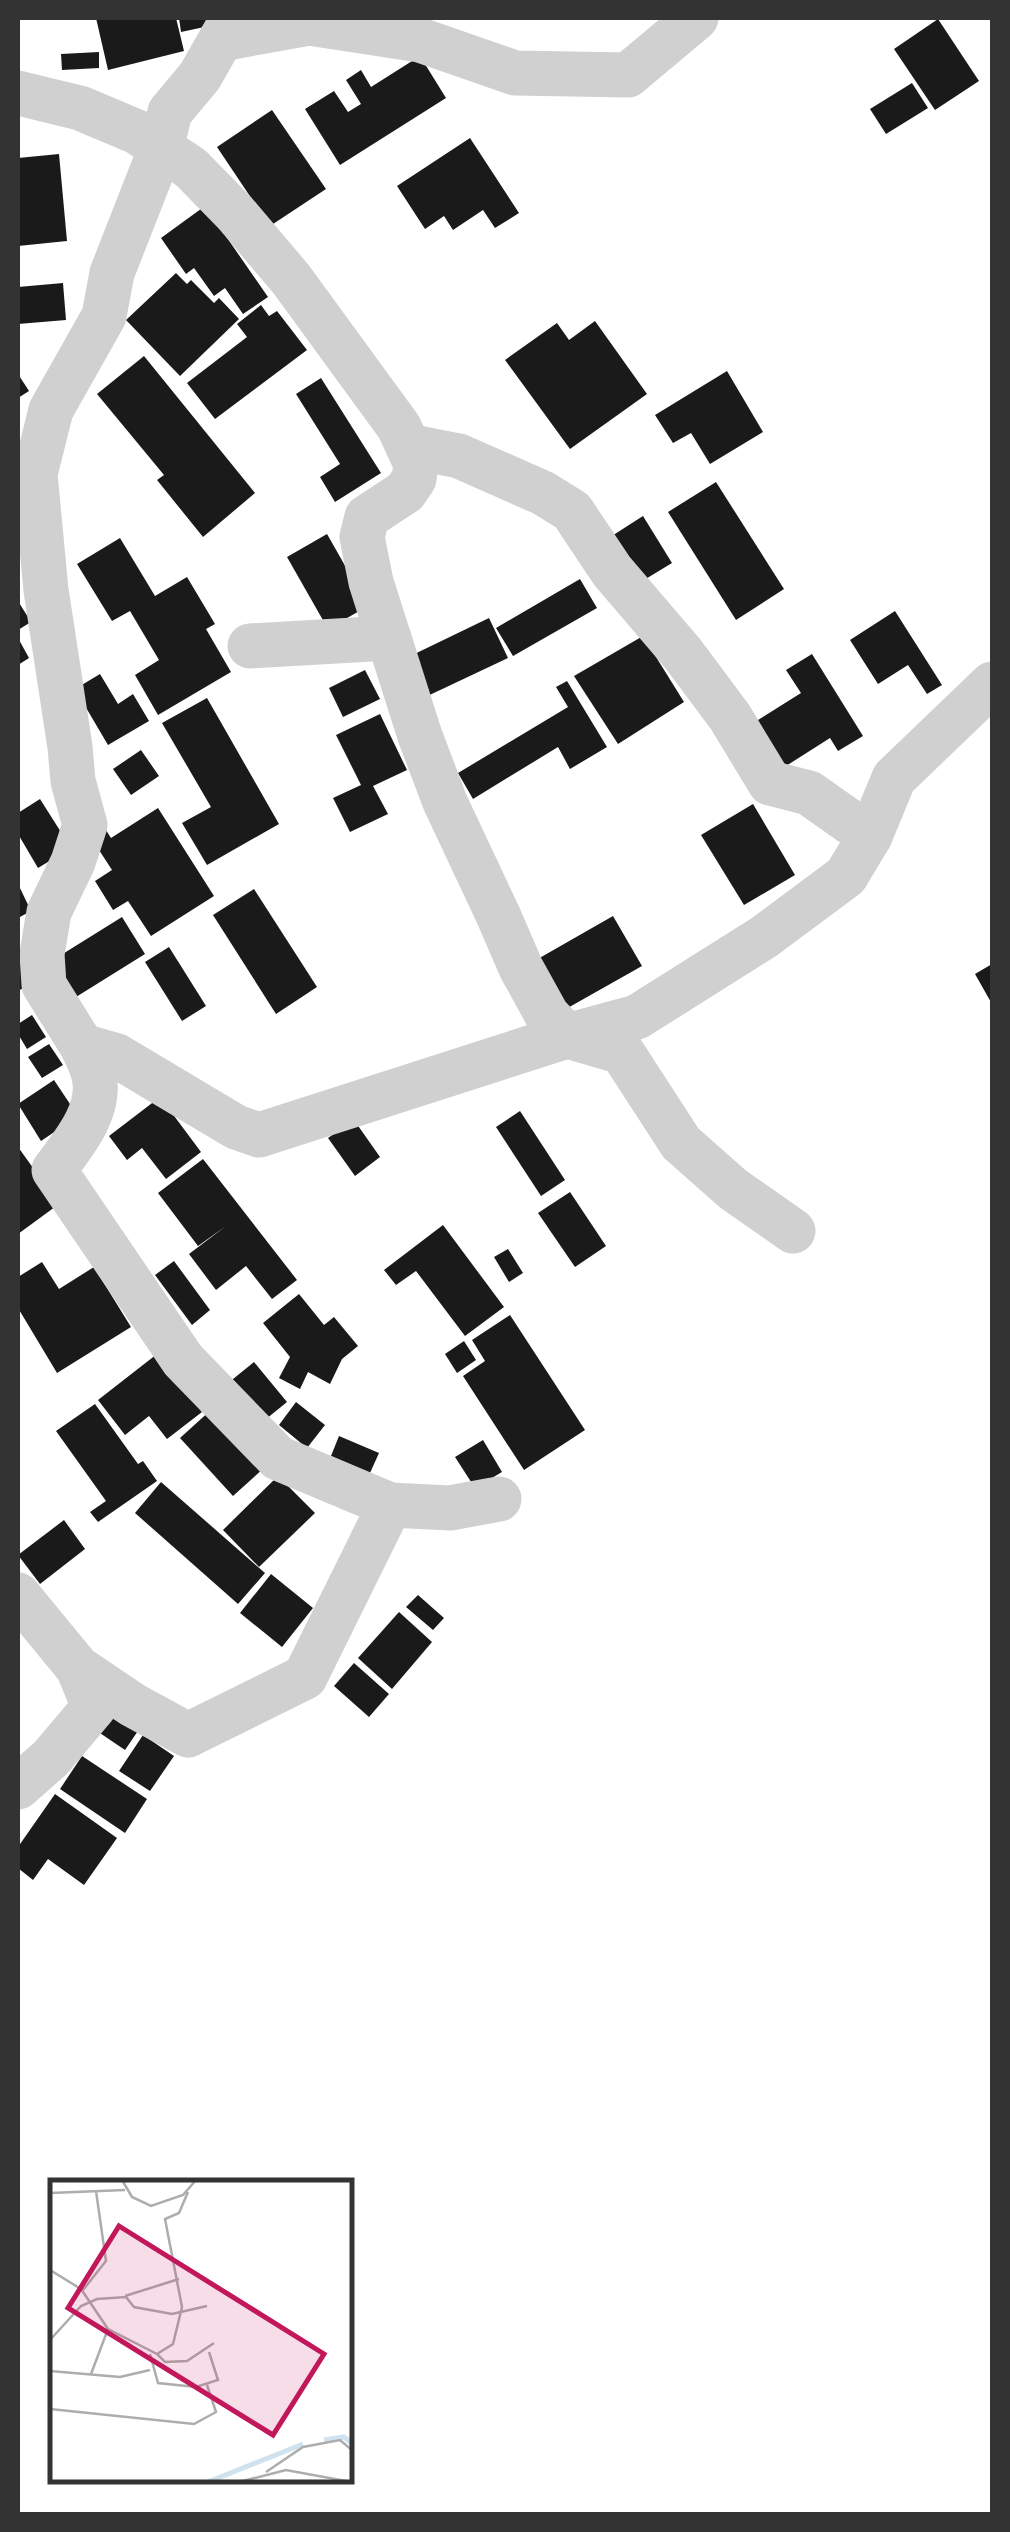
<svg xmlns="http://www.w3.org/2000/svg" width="1010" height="2532" font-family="'IBM Plex Sans',sans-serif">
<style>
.building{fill:#1a1a1a}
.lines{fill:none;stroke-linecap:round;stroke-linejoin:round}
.street{stroke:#d0d0d0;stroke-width:45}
.inset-river{fill:none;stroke:#cfe2ee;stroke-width:5}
.inset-road{fill:none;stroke:#adadad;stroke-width:2.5}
.view{fill:#c2185b;fill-opacity:0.15;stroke:#c2185b;stroke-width:5}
.inset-edge{fill:none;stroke:#333;stroke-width:5}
</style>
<rect width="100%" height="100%" fill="#fff"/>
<g class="building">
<polygon points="96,18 176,18 184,51 108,70"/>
<polygon points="179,18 207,18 209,26 181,32"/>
<polygon points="938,19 979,81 935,110 894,49"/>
<polygon points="99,52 99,68 62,70 61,54"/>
<polygon points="420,56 446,98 340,165 305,109 334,91 348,112 361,104 346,80 361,70 371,87"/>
<polygon points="912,83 928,108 886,134 870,109"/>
<polygon points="272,110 326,189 270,226 217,147"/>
<polygon points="470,138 519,213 495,228 483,210 453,230 444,216 425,229 397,186"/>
<polygon points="59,154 67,241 18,246 18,158"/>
<polygon points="205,206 268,297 243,314 225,288 214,296 194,268 186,274 161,238"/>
<polygon points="176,273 187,284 191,280 214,303 219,298 239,319 180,376 126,320"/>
<polygon points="63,283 66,320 18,324 18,287"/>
<polygon points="261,305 269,316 277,311 307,350 215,419 187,383 247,337 237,324"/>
<polygon points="595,321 647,394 570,449 505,360 557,323 569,340"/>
<polygon points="144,356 255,493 203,537 157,480 164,475 97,394"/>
<polygon points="727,371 763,432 710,464 691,433 673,443 655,415"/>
<polygon points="18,374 29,391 18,398"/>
<polygon points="321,378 381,473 335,502 320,477 340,464 296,394"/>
<polygon points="716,482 784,589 736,620 668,512"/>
<polygon points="643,516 672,563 644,580 604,541"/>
<polygon points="327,534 368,606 328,629 287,557"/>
<polygon points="120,538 155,596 187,577 215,624 206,629 231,672 158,715 135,675 159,660 130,611 112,621 77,564"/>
<polygon points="580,579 597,608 513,656 496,628"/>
<polygon points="18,601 31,622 18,630"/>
<polygon points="895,611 942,685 927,694 908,665 878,684 850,640"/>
<polygon points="489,618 508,658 419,700 400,661"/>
<polygon points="643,636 684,702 618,744 574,676"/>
<polygon points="18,638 29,658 18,665"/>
<polygon points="812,654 863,736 838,751 830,738 775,773 747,727 801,693 786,670"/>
<polygon points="365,670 380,699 343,717 329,688"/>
<polygon points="100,674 118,704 133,694 149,721 108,745 75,689"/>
<polygon points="567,681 607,747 570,769 558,747 473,799 458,773 568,707 556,687"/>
<polygon points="207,698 279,824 207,865 182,823 211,807 162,723"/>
<polygon points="380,714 407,770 373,786 388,814 350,832 333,798 361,785 336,735"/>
<polygon points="141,750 159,776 131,795 113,769"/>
<polygon points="40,799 71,848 38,868 18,834 18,813"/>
<polygon points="753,804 795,875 744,905 701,835"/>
<polygon points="158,808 214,896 151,936 128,901 113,910 95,881 112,870 88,833 102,824 111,838"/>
<polygon points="18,884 31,911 18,918"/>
<polygon points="254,889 317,987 276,1014 213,915"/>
<polygon points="613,916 642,966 557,1014 529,964"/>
<polygon points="122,917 145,954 76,997 53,960"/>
<polygon points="169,947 206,1006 182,1021 145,962"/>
<polygon points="18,956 32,983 18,991"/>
<polygon points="992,964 992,1004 975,974"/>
<polygon points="32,1015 46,1037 27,1049 18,1034 18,1024"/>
<polygon points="49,1044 63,1065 42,1078 28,1057"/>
<polygon points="54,1080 78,1116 41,1141 18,1104"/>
<polygon points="160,1097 201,1152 166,1179 142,1148 127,1160 109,1136"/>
<polygon points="520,1111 565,1180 541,1196 496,1127"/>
<polygon points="354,1120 380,1157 355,1176 328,1138"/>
<polygon points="18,1147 59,1204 18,1234"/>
<polygon points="203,1159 297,1280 272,1299 246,1266 216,1290 189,1254 226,1226 198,1246 158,1193"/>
<polygon points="570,1192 606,1246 575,1267 538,1213"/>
<polygon points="443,1225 504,1307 465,1336 416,1271 396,1285 384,1270"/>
<polygon points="508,1249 523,1273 509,1282 494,1257"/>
<polygon points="174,1261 210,1310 192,1325 155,1275"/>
<polygon points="42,1262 59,1289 94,1267 131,1327 57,1373 18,1308 18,1277"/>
<polygon points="299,1294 324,1325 334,1317 358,1346 342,1359 330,1384 308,1372 300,1389 279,1378 290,1357 263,1323"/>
<polygon points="510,1315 585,1430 524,1470 463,1376 485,1361 472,1340"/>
<polygon points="464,1341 476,1360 457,1373 445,1354"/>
<polygon points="157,1354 202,1412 167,1439 149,1416 125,1435 98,1400"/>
<polygon points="254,1362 287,1402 255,1428 222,1388"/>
<polygon points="296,1402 325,1425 307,1448 279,1425"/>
<polygon points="95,1404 138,1464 143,1461 157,1481 98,1522 90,1512 106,1501 56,1431"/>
<polygon points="212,1409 265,1467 233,1496 180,1438"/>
<polygon points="339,1436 379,1453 370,1473 331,1456"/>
<polygon points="483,1440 502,1472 475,1488 455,1457"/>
<polygon points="278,1476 315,1513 259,1567 223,1530"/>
<polygon points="161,1482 265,1573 238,1604 135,1513"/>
<polygon points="64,1520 85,1549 40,1584 18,1555"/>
<polygon points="271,1574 313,1608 282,1647 240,1613"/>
<polygon points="418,1595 444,1618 433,1630 406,1607"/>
<polygon points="399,1612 432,1642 392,1689 358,1658"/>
<polygon points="354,1663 389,1694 369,1717 334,1686"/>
<polygon points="108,1702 142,1725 125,1750 91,1727"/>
<polygon points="143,1735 174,1756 150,1791 119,1771"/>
<polygon points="82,1756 147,1799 125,1833 60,1789"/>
<polygon points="55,1794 117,1838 84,1885 48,1859 33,1880 18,1868 18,1847"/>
</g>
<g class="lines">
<g class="street">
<polyline points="221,39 309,23 420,40 515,73 628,75 696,18"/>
<polyline points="18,93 80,108 137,132 191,168 235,213 291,279 399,427 416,464 414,479 405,492 367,517 362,537 371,582 420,736 445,802 499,917 521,968 547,1015 567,1036 622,1052 681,1143 733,1189 793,1231"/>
<polyline points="408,446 459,456 543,493 572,511 612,571 683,654 730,717 770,783 809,793 870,836"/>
<polyline points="250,646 389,638"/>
<polyline points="82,1046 44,985 42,954 49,912 73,862 85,825 73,781 70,747 46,590 35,474 51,410 104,316 112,273 161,148 170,112 200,76 233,18"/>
<path d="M499,1499L450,1508L390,1505L278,1458L183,1360L54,1170C73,1144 102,1111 94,1076C92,1066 86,1055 82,1046L117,1056L236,1127L259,1135L567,1036L637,1017L764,937L846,876L870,836L894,778L992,684"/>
<polyline points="18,1595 78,1668 133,1705 188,1735 305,1677 390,1505"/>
<polyline points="18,1787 51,1758 94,1707 78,1668"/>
</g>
</g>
<g transform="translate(50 2180)">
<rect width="302" height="302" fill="#fff"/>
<path class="inset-river" d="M274,260L294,257L303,264M158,302L253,264"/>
<path class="inset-road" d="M72,0L82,17L101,26L133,15L146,0M138,12L129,33L115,39L132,127L123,164L107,174L115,182L137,181L164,163M0,13L75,10M0,90L31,109L58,149L107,174M33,110L56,81L46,11M75,116L129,99M0,160L31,126L47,119L76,117L84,127L122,134L157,126M100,174L108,203L146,207L168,200L159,172M0,191L70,197L100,190M41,194L58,149M0,229L144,244L166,232L157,205M216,292L253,267L290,260L303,271M189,302L236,290L301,302"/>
<path class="view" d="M69,46L274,174L223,255L18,128Z"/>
<rect width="302" height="302" class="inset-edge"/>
</g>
<rect width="1010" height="2532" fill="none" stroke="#333333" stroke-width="40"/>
</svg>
